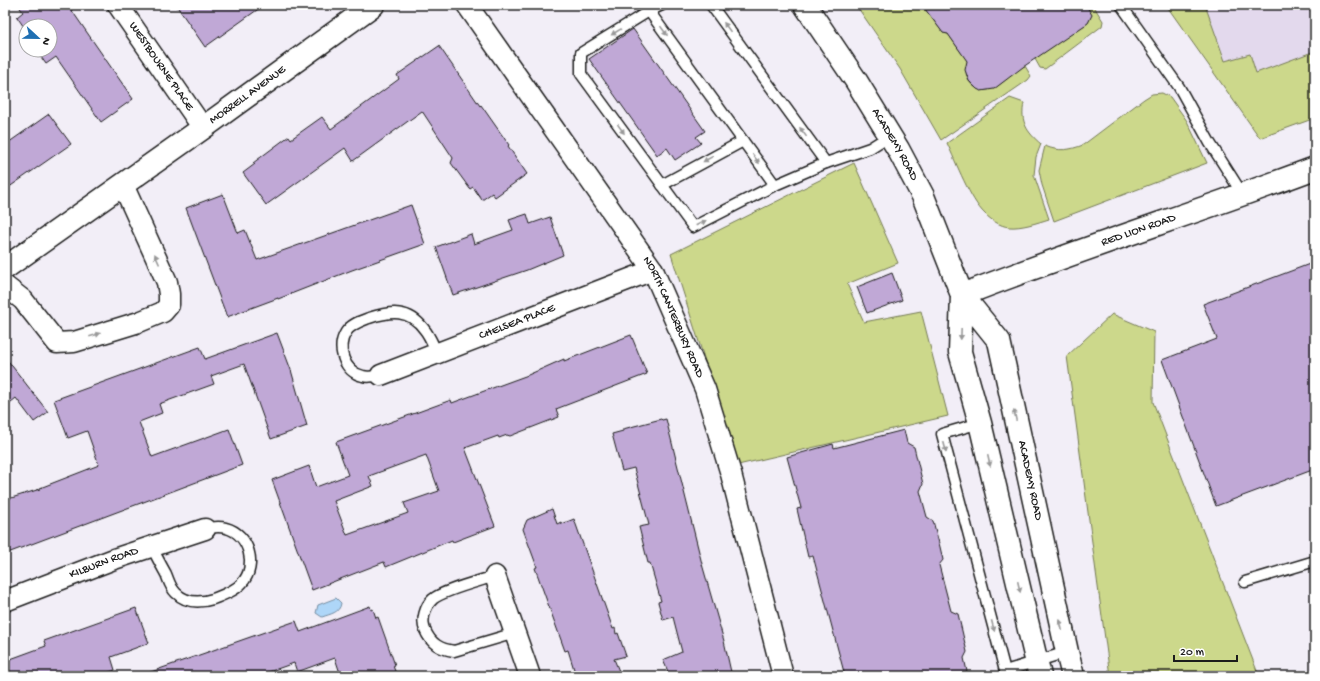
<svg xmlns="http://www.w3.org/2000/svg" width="1320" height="681" font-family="'Gochi Hand',sans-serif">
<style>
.built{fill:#e3d9ed}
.green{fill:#ccd88b;stroke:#747a54}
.water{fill:#aed6f8;stroke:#748ca0}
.building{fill:#c0a8d6;stroke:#1c1c1c;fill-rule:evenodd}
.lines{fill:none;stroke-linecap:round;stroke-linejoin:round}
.service-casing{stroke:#1c1c1c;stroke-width:13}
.minor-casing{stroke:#1c1c1c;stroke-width:23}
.tertiary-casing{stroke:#1c1c1c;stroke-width:25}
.secondary-casing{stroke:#1c1c1c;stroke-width:25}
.service{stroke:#fff;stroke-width:10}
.minor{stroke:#fff;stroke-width:20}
.tertiary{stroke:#fff;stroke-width:22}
.secondary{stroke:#fff;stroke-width:22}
.oneway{fill:#999}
.labels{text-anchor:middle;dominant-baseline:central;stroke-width:3;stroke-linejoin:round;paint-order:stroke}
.street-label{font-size:12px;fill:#1c1c1c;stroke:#fff}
</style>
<rect width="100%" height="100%" fill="#f2eef7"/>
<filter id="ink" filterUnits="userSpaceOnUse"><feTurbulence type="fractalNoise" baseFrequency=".025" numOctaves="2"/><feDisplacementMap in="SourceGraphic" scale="8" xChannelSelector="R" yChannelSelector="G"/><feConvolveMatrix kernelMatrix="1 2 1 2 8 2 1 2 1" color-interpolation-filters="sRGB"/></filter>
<g filter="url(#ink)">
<polygon class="built" points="1166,5 1315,5 1315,118 1260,138"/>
<g class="green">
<path d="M856,5H922L943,33L948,34L968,62C965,70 965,78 972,85C989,101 1008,77 1020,66H1025L1031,76L1028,80L941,140L900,69Z"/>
<polygon points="1079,5 1093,5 1103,21 1102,26 1045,69 1040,68 1035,59 1036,55 1088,23 1090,19 1091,15 1086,6"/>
<polygon points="1166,5 1205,5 1225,61 1250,54 1256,73 1315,51 1315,118 1260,138"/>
<path d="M1162,93L1170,97L1187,121L1207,163L1054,221L1042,185L1039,170L1045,146C1059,152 1070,150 1083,145L1144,99L1152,94Z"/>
<path d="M1010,98L1024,103C1020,122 1027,132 1041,144L1036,157L1034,175L1049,219C1036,223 1022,228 1009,227C1000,226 991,220 985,214C970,200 956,162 947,143Z"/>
<polygon points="854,163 898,263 847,284 864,322 921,311 948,416 738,465 671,254"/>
<polygon points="1112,314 1154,332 1153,402 1259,676 1110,676 1067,356"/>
</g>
<path class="water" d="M336,598L341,603C340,613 330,614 322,617L316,613L318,605Z"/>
<g class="building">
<polygon points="18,5 68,5 133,99 101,122 56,57 46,64 36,50 50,50 50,26 26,26 26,30 17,17 23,12"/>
<polygon points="176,5 264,5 205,47"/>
<polygon points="922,5 1086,5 1092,15 1088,23 1023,67 994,89 981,91 977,89 969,81 965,70 967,61 948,34 943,33"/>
<polygon points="633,29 705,131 696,137 701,143 675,160 667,148 657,155 589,59"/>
<polygon points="439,46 480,106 481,105 509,145 508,146 527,174 495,197 492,193 482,200 473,187 470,189 451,163 453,158 422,111 353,161 345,148 266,205 243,173 255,164 253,163 289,136 291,139 322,117 331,129 399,79 397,75"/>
<polygon points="49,114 71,144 5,190 5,145"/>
<polygon points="223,194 238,233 245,230 257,260 411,205 425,244 352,270 278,299 278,298 227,317 186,208"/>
<polygon points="527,214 530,224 550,217 563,255 527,270 453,295 436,247 471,234 474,244 513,230 509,220"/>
<polygon points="1315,262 1315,469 1216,506 1162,360 1217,339 1203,304"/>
<polygon points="892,273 902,300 867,313 857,287"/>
<polygon points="277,333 291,370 307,426 271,439 244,364 211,376 214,384 159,404 162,413 139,422 152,457 229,429 242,465 5,554 5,500 40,489 40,488 99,465 87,431 68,438 54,400 200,347 205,359"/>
<path d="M631,335L647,374L556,409L559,417L510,436L507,435L499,438L498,436L465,448L495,526L453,542L452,540L386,567L384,562L312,590L272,480L309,466L316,487L348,475L336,442L451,400L452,403L487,390L528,375L564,359V361ZM426,455L439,491L404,503L408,513L347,535L334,501L373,486L369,476Z"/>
<polygon points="5,357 48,412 34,422 16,398 5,407"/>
<polygon points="661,419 662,420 666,419 702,564 724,641 731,672 730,672 731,676 670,676 663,660 682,652 673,617 663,620 658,602 661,601 650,563 648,563 639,527 649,525 634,468 622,471 612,434 623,431 623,429"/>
<polygon points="904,430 907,443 914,447 923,484 920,491 927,517 933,521 940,547 943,560 939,565 951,611 958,614 967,652 964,658 968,676 845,676 813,556 808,557 797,509 801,508 787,457 833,444 834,448"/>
<polygon points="552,509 557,524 561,522 562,524 574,519 613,629 615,628 616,634 618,633 626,656 614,659 621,676 576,676 568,650 565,651 535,568 537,567 523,529 527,520"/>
<polygon points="370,606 371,610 373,609 376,618 378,617 395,665 393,666 397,676 353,676 352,672 341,676 335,658 297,672 294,663 257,676 148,676 148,673 296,621 300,632"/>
<polygon points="136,608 149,643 111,657 115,670 99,676 5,676 5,661 46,646 44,641"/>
</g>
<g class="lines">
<defs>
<g id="service">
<polyline points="662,5 649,11 775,185 826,163 870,148 889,136"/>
<polyline points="711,5 826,163"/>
<polyline points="1121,5 1179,87 1210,143 1243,195"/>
<polyline points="649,11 581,53 581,74 693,227 775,185"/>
<polyline points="662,185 743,141"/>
<path d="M381,375C375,376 369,378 363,376C344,372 336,348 346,332C351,324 361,321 369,318C391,311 409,309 424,329C430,336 433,345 437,353"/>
<polyline points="980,423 942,434 1005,671 1067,652"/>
<path d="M152,547C156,556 161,565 166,574C169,581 170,587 176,593C186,603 200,603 213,599C223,595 235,591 242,583C258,566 249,534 226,528C219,526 212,527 205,529"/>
<path d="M495,576C480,581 444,590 433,599C425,606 421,620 425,630C431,644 440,649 454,651L515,633"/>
<polyline points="1245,582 1315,561"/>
</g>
<g id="minor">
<path id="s1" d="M118,5L203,128"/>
<path id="s2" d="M467,5L653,270L705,389L731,474L783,676"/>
<polyline points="5,286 23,300 57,343 74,342 139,322 163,312 169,305 169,294 167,282 123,185"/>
<path id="s3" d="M381,375L653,270"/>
<polyline points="495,576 530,676"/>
<path id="s4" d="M5,601L114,559L205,529"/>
</g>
<g id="tertiary">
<path id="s5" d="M5,268L203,128L373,5"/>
<path id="s6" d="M962,295C1079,249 1198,212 1315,168"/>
</g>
<g id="secondary">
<path id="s7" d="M805,5L855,79L898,149L923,196L962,295L999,341L1067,652L1073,676"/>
<polyline points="962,295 960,352 980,423 1040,676"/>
</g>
</defs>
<use href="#service" class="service-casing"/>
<use href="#minor" class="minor-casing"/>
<use href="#tertiary" class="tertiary-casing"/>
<use href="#secondary" class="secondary-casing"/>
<use href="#service" class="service"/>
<use href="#minor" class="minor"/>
<use href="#tertiary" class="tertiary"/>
<use href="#secondary" class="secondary"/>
</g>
<defs><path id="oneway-solid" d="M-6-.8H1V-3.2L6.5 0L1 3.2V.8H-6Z"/></defs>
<g class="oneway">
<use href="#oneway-solid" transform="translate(727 27) rotate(-126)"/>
<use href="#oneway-solid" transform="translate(664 31) rotate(54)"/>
<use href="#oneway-solid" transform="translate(616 32) rotate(148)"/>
<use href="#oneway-solid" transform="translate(621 129) rotate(54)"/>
<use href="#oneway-solid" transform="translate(803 132) rotate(-126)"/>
<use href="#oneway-solid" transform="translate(708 159) rotate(151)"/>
<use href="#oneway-solid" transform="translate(756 159) rotate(54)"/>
<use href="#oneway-solid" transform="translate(701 223) rotate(-27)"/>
<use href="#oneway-solid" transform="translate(157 259) rotate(-114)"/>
<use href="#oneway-solid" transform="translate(961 334) rotate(92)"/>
<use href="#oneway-solid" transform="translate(95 335) rotate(-17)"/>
<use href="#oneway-solid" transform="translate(1015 415) rotate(-102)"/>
<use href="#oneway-solid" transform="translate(945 447) rotate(75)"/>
<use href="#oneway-solid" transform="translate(989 461) rotate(77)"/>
<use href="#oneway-solid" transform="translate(1019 587) rotate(77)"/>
<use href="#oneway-solid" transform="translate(1061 625) rotate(-102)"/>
<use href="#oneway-solid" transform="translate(993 626) rotate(75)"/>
</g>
</g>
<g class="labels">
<g class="street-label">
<text stroke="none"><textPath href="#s1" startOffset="75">WESTBOURNE PLACE</textPath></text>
<text stroke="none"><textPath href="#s5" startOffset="298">MORRELL AVENUE</textPath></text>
<text stroke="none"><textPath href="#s7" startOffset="166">ACADEMY ROAD</textPath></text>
<text stroke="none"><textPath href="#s6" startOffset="188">RED LION ROAD</textPath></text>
<text stroke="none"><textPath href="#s2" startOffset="375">NORTH CANTERBURY ROAD</textPath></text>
<text stroke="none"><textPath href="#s3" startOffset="146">CHELSEA PLACE</textPath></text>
<text stroke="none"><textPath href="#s7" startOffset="533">ACADEMY ROAD</textPath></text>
<text stroke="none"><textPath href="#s4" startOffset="106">KILBURN ROAD</textPath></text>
</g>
</g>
<rect width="1320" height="681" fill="none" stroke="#fff" stroke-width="20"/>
<rect x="10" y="10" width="1300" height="661" fill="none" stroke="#1c1c1c" stroke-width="1.5" filter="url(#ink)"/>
<g transform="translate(38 38) rotate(112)"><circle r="19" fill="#ffffff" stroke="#a4a4a4"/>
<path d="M0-3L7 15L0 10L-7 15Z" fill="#1f6fb2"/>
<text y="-6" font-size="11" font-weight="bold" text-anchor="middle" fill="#1c1c1c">N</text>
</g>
<path d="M1174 655v6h63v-6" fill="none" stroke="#1c1c1c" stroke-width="2"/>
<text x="1180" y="655" font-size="12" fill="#1c1c1c" stroke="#ffffff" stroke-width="3" paint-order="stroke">20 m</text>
</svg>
